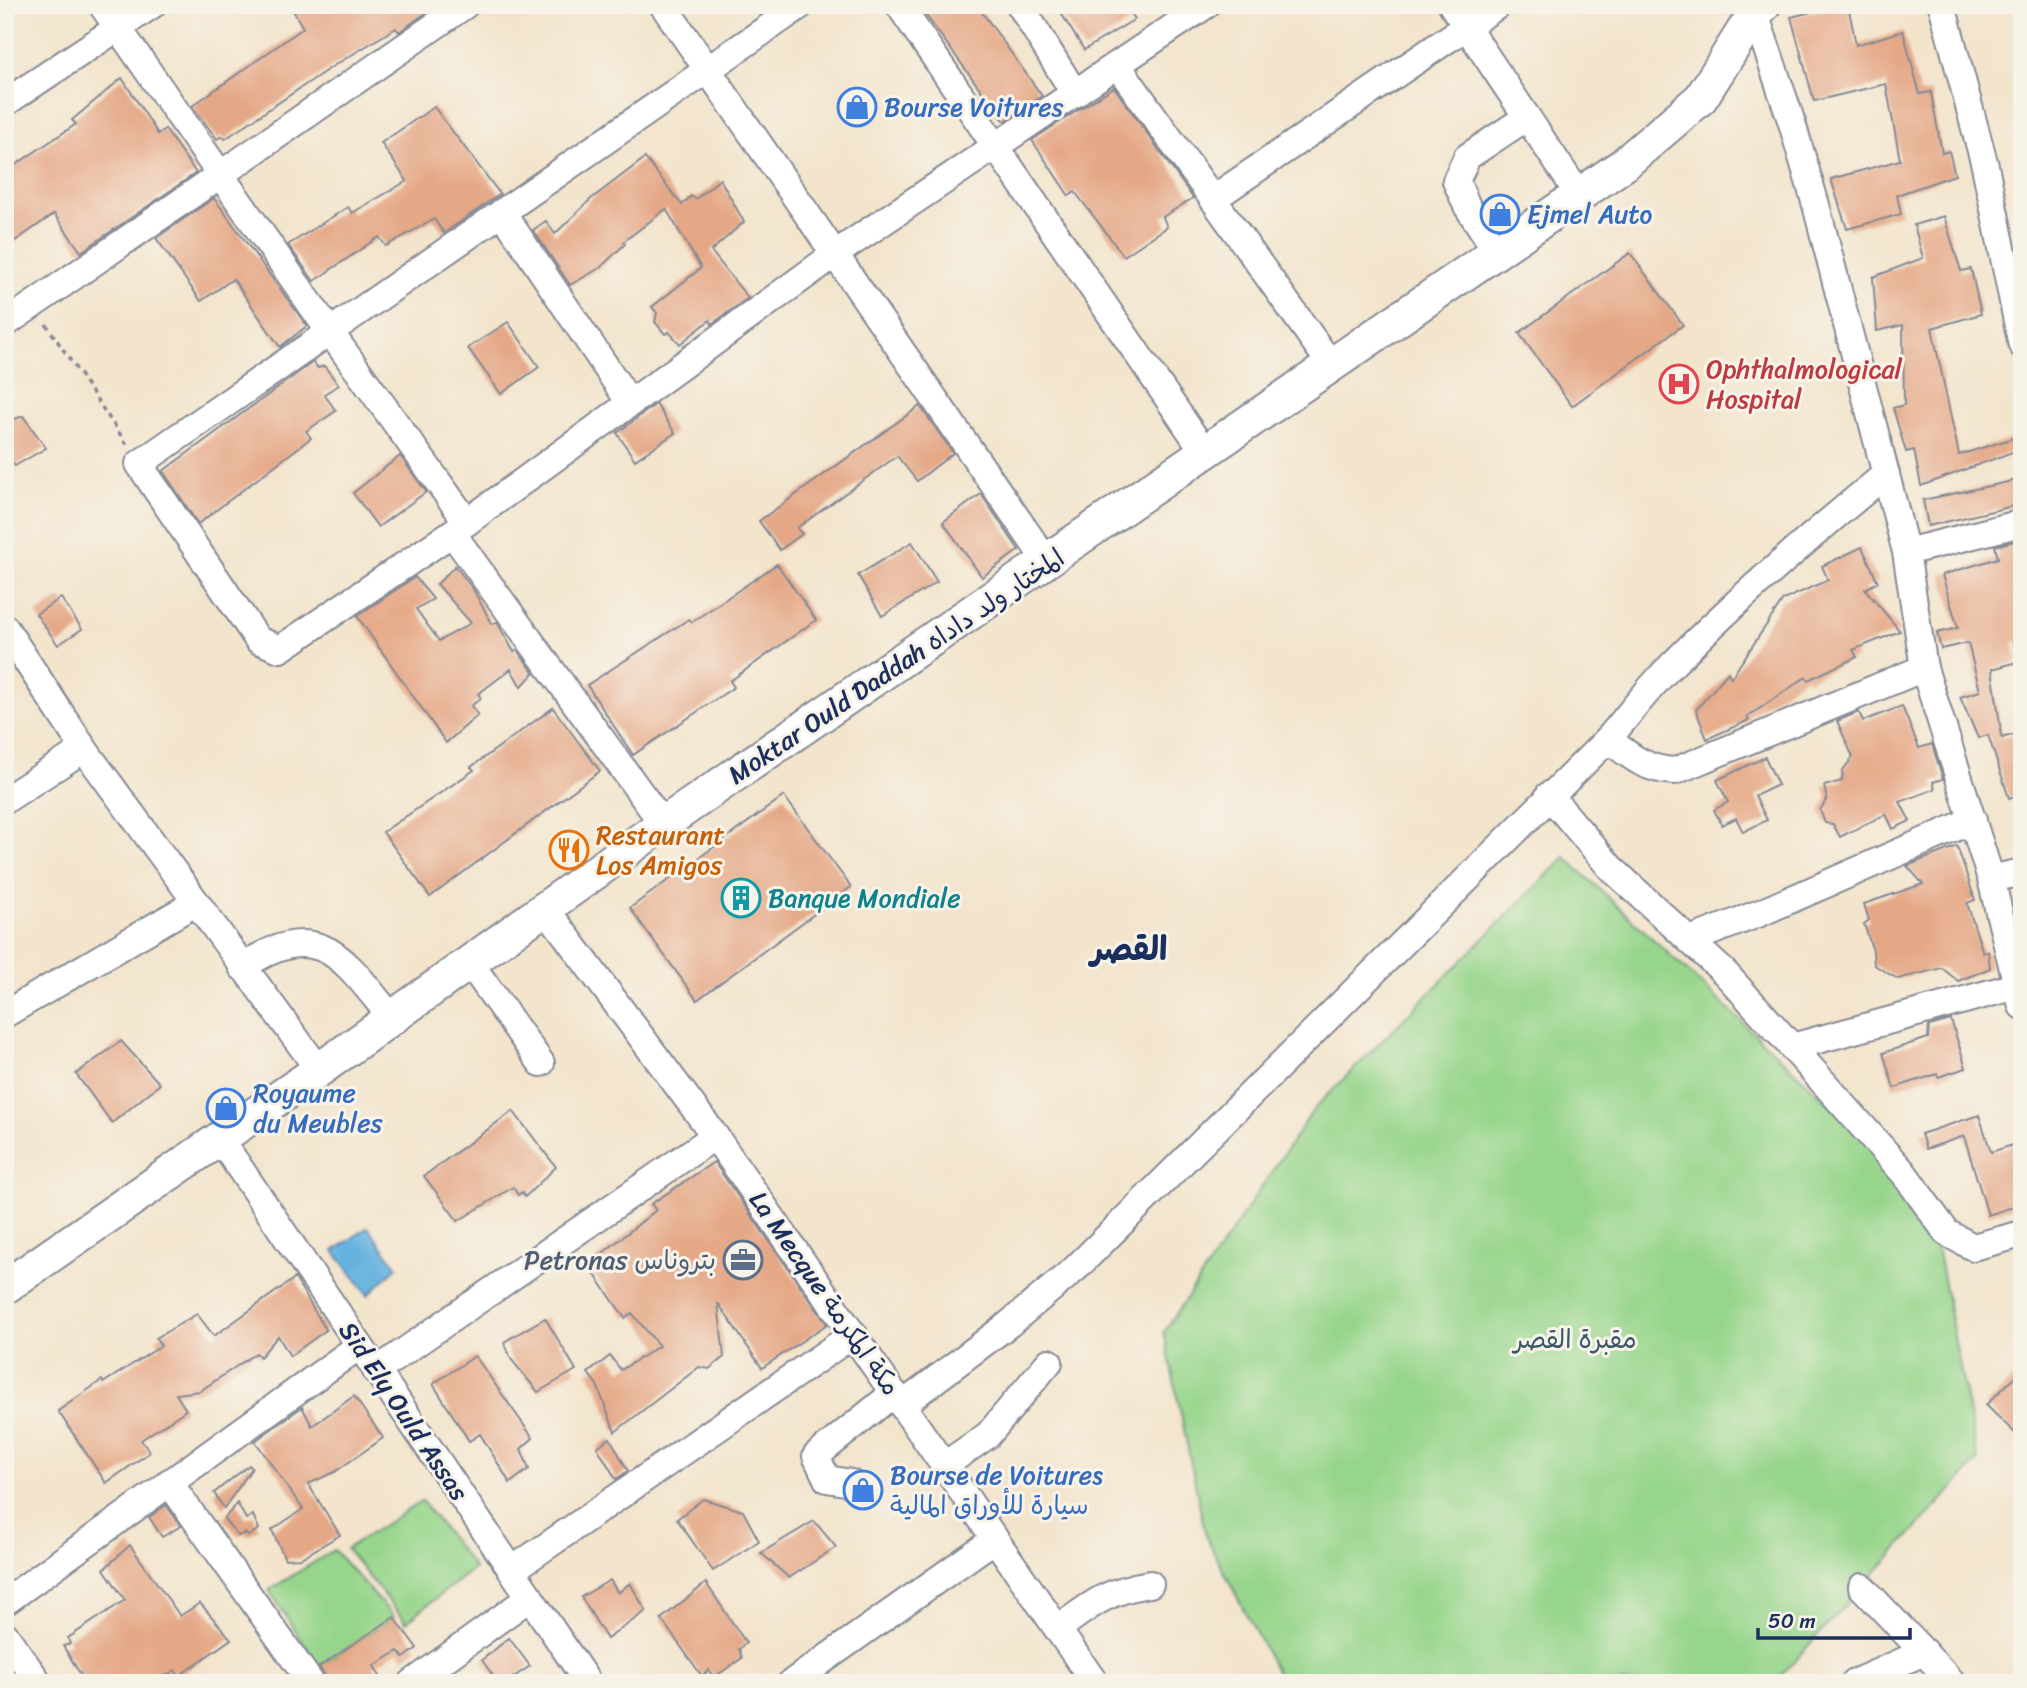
<svg xmlns="http://www.w3.org/2000/svg" width="2027" height="1688" font-family="Sriracha,'Playpen Sans Arabic',sans-serif">
<style>
.green{fill:#96d58b;stroke:#588274;stroke-width:2}
.water{fill:#65b2df;stroke:#40709e;stroke-width:2}
.building{fill:#e5a887}
.lines{fill:none;stroke-linecap:round;stroke-linejoin:round}
.minor-casing{stroke:#878a95;stroke-width:30}
.major-casing{stroke:#878a95;stroke-width:37}
.path{stroke:#878a95;stroke-width:3.5;stroke-dasharray:5 5;stroke-linecap:butt}
.minor{stroke:#fff;stroke-width:26}
.major{stroke:#fff;stroke-width:33}
.labels{text-anchor:middle;dominant-baseline:central;stroke-width:6;stroke-linejoin:round;paint-order:stroke}
.shop-label{font-size:26px;fill:#366cbe;stroke:#f7f3e8;text-anchor:start}
.health-label{font-size:26px;fill:#be3a42;stroke:#f7f3e8;text-anchor:start}
.street-label{font-size:26px;fill:#1b2f5e;stroke:#f7f3e8}
.food-label{font-size:26px;fill:#c56008;stroke:#f7f3e8;text-anchor:start}
.culture-label{font-size:26px;fill:#0d838f;stroke:#f7f3e8;text-anchor:start}
.service-label{font-size:26px;fill:#4e5e75;stroke:#f7f3e8;text-anchor:end}
.park-label{font-size:26px;fill:#3a5869;stroke:#f7f3e8}
.district-label{font-size:33px;font-weight:bold;fill:#1b2f5e;stroke:#f7f3e8}
</style>
<rect width="100%" height="100%" fill="#f7f3e8"/>
<filter id="ink" filterUnits="userSpaceOnUse"><feTurbulence type="fractalNoise" baseFrequency=".0143" numOctaves="2"/><feDisplacementMap in="SourceGraphic" scale="14" xChannelSelector="R" yChannelSelector="G"/><feConvolveMatrix kernelMatrix="1 2 1 2 8 2 1 2 1" color-interpolation-filters="sRGB"/></filter>
<filter id="wash" filterUnits="userSpaceOnUse"><feTurbulence type="fractalNoise" baseFrequency=".00686" numOctaves="4" result="noise"/><feDisplacementMap in="SourceGraphic" scale="28" xChannelSelector="R" yChannelSelector="G"/><feGaussianBlur stdDeviation="1.57" result="paint"/><feColorMatrix in="noise" values="0 0 0 0 0 0 0 0 0 0 0 0 0 0 0 0 0 1.4 0 .05"/><feComposite in="paint" operator="in"/></filter>
<g filter="url(#wash)">
<rect width="100%" height="100%" fill="#f3e4cc"/>
<g class="green">
<polygon points="1565,857 1863,1135 1935,1237 1978,1461 1774,1683 1282,1683 1206,1537 1164,1332 1314,1109"/>
<polygon points="422,1501 474,1568 406,1622 346,1549"/>
<polygon points="334,1550 394,1617 319,1667 269,1590"/>
</g>
<polygon class="water" points="368,1227 397,1267 368,1295 334,1251"/>
<g id="blocks">
<g class="building">
<polygon points="290,5 437,5 399,32 396,28 330,68 225,139 222,136 217,139 192,106 303,28"/>
<polygon points="940,5 977,5 1042,96 1005,121 989,105 991,104 925,14"/>
<polygon points="1056,5 1125,5 1135,19 1084,50"/>
<polygon points="1839,5 1848,5 1856,45 1903,31 1920,94 1931,92 1942,153 1949,151 1955,175 1897,195 1901,214 1847,229 1831,179 1900,160 1886,84 1814,101 1791,17"/>
<polygon points="122,78 158,134 165,129 196,173 81,252 54,214 5,248 5,172 76,124 72,120"/>
<polygon points="1114,87 1193,198 1163,217 1167,227 1124,256 1075,192 1069,196 1032,140"/>
<polygon points="434,107 500,194 444,233 434,219 386,246 379,237 314,281 288,245 348,207 352,213 407,181 381,143"/>
<polygon points="645,158 682,205 691,196 696,199 720,179 744,222 711,251 748,298 712,324 710,320 680,344 669,332 665,334 655,322 657,313 652,307 701,268 666,209 623,242 625,244 600,268 570,285 533,230 546,221 555,234 591,199"/>
<polygon points="214,198 307,326 280,347 233,279 201,301 156,238"/>
<polygon points="1944,216 1961,271 1971,269 1981,314 1932,328 1959,455 2014,438 2018,450 1921,486 1914,450 1906,452 1893,408 1904,405 1903,325 1877,331 1873,277 1923,258 1914,225"/>
<polygon points="1630,253 1683,325 1572,406 1519,333"/>
<polygon points="508,322 539,367 501,394 468,348"/>
<polygon points="313,362 318,368 324,366 339,385 324,394 336,411 306,431 311,438 198,524 163,471"/>
<polygon points="656,404 675,433 635,460 617,433"/>
<polygon points="920,406 953,453 917,481 897,456 797,528 802,534 780,550 759,521"/>
<polygon points="5,410 15,419 23,416 46,448 15,466 5,453"/>
<polygon points="400,456 426,492 378,527 353,493"/>
<polygon points="2022,479 2022,504 1928,526 1923,500"/>
<polygon points="981,494 1019,550 982,577 943,522"/>
<polygon points="2022,539 2022,642 2013,642 2018,662 1992,669 2002,738 2022,732 2022,794 2009,798 1988,735 1978,738 1960,697 1980,691 1968,643 1941,649 1937,633 1958,628 1942,575 1998,558 1995,546"/>
<polygon points="912,542 937,582 882,616 858,575"/>
<polygon points="1862,547 1878,582 1865,589 1900,631 1853,650 1857,657 1808,680 1806,677 1747,717 1749,720 1707,739 1696,710 1728,672 1731,678 1783,600 1828,580 1822,566"/>
<polygon points="777,564 816,620 730,681 734,687 633,755 587,685 689,619 692,622"/>
<polygon points="455,566 473,589 492,624 497,622 514,652 517,650 534,673 521,687 511,669 478,694 481,698 471,706 478,715 446,743 357,616 415,577 433,599 416,609 439,641 471,623 437,584"/>
<polygon points="61,598 82,629 58,645 36,614"/>
<polygon points="1902,706 1919,748 1932,744 1943,779 1933,782 1935,789 1900,802 1910,821 1893,829 1886,814 1840,837 1833,824 1825,823 1820,810 1827,799 1824,786 1842,781 1843,770 1853,757 1837,721 1859,712 1863,721"/>
<polygon points="553,708 600,771 430,897 383,832 474,770 471,767"/>
<polygon points="1765,757 1778,785 1755,796 1767,820 1743,832 1736,818 1722,825 1714,810 1728,802 1717,780"/>
<polygon points="784,796 851,887 697,1000 630,908"/>
<polygon points="1957,846 1975,900 1967,903 1983,953 1988,951 1990,968 1958,981 1942,968 1898,979 1874,965 1873,951 1864,924 1869,920 1864,904 1923,884 1907,866"/>
<polygon points="1951,1020 1966,1068 1938,1077 1937,1074 1894,1088 1883,1053 1928,1038 1929,1026"/>
<polygon points="121,1041 160,1084 112,1123 76,1074"/>
<polygon points="513,1111 556,1167 525,1197 522,1192 518,1195 513,1187 458,1221 424,1176"/>
<polygon points="1979,1115 1991,1152 2022,1142 2022,1204 1988,1215 1964,1136 1926,1149 1921,1134"/>
<polygon points="714,1162 827,1324 762,1368 718,1303 724,1357 709,1369 699,1367 615,1432 597,1385 588,1373 610,1356 621,1370 659,1346 632,1313 625,1318 588,1265 656,1210 651,1204"/>
<polygon points="295,1278 326,1330 290,1356 278,1336 260,1357 256,1353 200,1391 176,1394 186,1410 141,1440 150,1452 106,1483 58,1411 102,1380 103,1383 161,1346 156,1338 197,1314 214,1336"/>
<polygon points="545,1318 576,1370 538,1392 511,1359 504,1342"/>
<polygon points="475,1356 533,1438 521,1449 529,1469 510,1483 480,1434 469,1441 433,1384"/>
<polygon points="2022,1370 2022,1440 1986,1405"/>
<polygon points="354,1396 383,1438 335,1472 308,1484 340,1535 301,1558 285,1559 272,1530 303,1509 255,1441 302,1407 312,1426"/>
<polygon points="610,1438 628,1471 616,1479 597,1447"/>
<polygon points="249,1465 252,1468 224,1508 214,1493"/>
<polygon points="703,1499 743,1511 759,1541 713,1571 677,1519"/>
<polygon points="237,1503 246,1519 253,1515 259,1529 248,1536 245,1533 238,1536 224,1519"/>
<polygon points="166,1505 181,1526 162,1537 149,1517"/>
<polygon points="814,1521 836,1547 789,1578 761,1553"/>
<polygon points="130,1545 180,1616 200,1603 231,1639 179,1676 175,1670 153,1683 86,1683 63,1646 70,1644 68,1638 125,1600 104,1569"/>
<polygon points="610,1580 618,1593 630,1583 646,1611 607,1639 581,1597"/>
<polygon points="706,1583 746,1643 739,1649 742,1658 713,1678 709,1670 702,1676 661,1619"/>
<polygon points="394,1617 417,1648 404,1658 398,1651 374,1666 384,1683 330,1683 319,1667"/>
<polygon points="509,1638 530,1666 505,1683 498,1683 482,1660"/>
</g>
</g>
</g>
<g filter="url(#ink)">
<use href="#blocks" fill-opacity="0" stroke="#878a95" stroke-width="2"/>
<g class="lines">
<defs>
<g id="minor">
<polyline points="102,5 330,332 467,522"/>
<polyline points="663,5 1047,562"/>
<polyline points="801,5 139,464 258,640 280,649 452,533 835,254 1206,5"/>
<polyline points="899,5 1206,454"/>
<polyline points="1020,5 1075,94"/>
<polyline points="1452,5 1579,195"/>
<polyline points="1752,5 1792,123 1816,205 1906,552 1924,668 1991,879 2022,1006"/>
<polyline points="1942,5 1985,166 2022,345"/>
<polyline points="1118,66 1332,366"/>
<polyline points="5,103 152,5"/>
<polyline points="1214,198 1498,5"/>
<polyline points="502,212 630,403"/>
<polyline points="1497,252 1467,206 1456,181 1467,157 1527,117"/>
<polyline points="5,324 465,5"/>
<polyline points="452,533 663,824"/>
<polyline points="1906,552 2022,523"/>
<polyline points="5,628 84,749 319,1070"/>
<path d="M1608,739C1630,756 1646,770 1675,771L1924,668"/>
<polyline points="1549,795 1610,867 1726,974 1792,1047 1903,1172 1947,1233 1973,1247 2022,1234"/>
<polyline points="5,800 84,749"/>
<polyline points="1991,879 2022,872"/>
<polyline points="546,909 715,1136 1095,1683"/>
<polyline points="1690,940 1760,913 1973,820"/>
<polyline points="470,963 541,1063"/>
<path d="M242,967C321,915 343,959 392,1018"/>
<polyline points="5,1014 195,903"/>
<polyline points="1792,1047 2016,986"/>
<polyline points="220,1139 588,1683"/>
<polyline points="376,1371 715,1136"/>
<path d="M902,1405L1009,1324L1076,1268L1608,739C1628,716 1646,691 1667,670C1736,600 1810,536 1886,474"/>
<polyline points="945,1465 988,1435 1049,1362"/>
<polyline points="169,1482 311,1683"/>
<polyline points="851,1483 827,1479 816,1456 894,1393"/>
<polyline points="512,1570 854,1334"/>
<polyline points="1862,1587 1953,1683"/>
<polyline points="5,1602 359,1346"/>
<path d="M1058,1629C1090,1605 1108,1590 1150,1584"/>
<polyline points="5,1635 39,1683"/>
<polyline points="412,1683 530,1597"/>
<polyline points="791,1683 995,1539"/>
<polyline points="1854,1683 1924,1652"/>
</g>
<polyline id="major" points="5,1287 319,1070 663,824 1623,165 1701,98 1754,14 1764,5"/>
</defs>
<use href="#minor" class="minor-casing"/>
<use href="#major" class="major-casing"/>
<polyline class="path" points="46,324 128,446"/>
<use href="#minor" class="minor"/>
<use href="#major" class="major"/>
</g>
</g>
<defs>
<symbol id="shop-ring" viewBox="-11 -11 22 22"><circle r="9.5" fill="#f7f3e8" stroke="#3f7fe0" stroke-width="1.5"/><path d="M-5-2.5h2.3a2.7 3.5 0 0 1 5.4 0H5L5.5 6h-11ZM-1.5-2.5h3a1.5 2.3 0 0 0-3 0Z" fill="#3f7fe0"/></symbol>
<symbol id="hospital-ring" viewBox="-11 -11 22 22"><circle r="9.5" fill="#f7f3e8" stroke="#e0444e" stroke-width="1.5"/><path d="M-5-5h3v3.5h4V-5h3V5h-3V1.5h-4V5h-3Z" fill="#e0444e"/></symbol>
<symbol id="restaurant-ring" viewBox="-11 -11 22 22"><circle r="9.5" fill="#f7f3e8" stroke="#e8710a" stroke-width="1.5"/><path d="M-5-6h1v4h1v-4h1v4h1v-4h1v5L-1.5 .5V6h-2V.5L-5-1ZM5-6V6H3V1.5H1.5Q1.5-4 5-6Z" fill="#e8710a"/></symbol>
<symbol id="building-ring" viewBox="-11 -11 22 22"><circle r="9.5" fill="#f7f3e8" stroke="#0f9aa8" stroke-width="1.5"/><path d="M-4-6H4V6H1V3H-1V6H-4ZM-2.5-4.3h1.7v1.8h-1.7ZM.8-4.3h1.7v1.8H.8ZM-2.5-1h1.7V.8h-1.7ZM.8-1h1.7V.8H.8Z" fill="#0f9aa8"/></symbol>
<symbol id="office-ring" viewBox="-11 -11 22 22"><circle r="9.5" fill="#f7f3e8" stroke="#5c6f8a" stroke-width="1.5"/><path d="M-6-3h4V-5.5h4V-3h4V5H-6ZM-1-4.5V-3h2v-1.5ZM-6 0V1H6V0Z" fill="#5c6f8a"/></symbol>
</defs>
<g fill-rule="evenodd">
<use href="#shop-ring" x="835" y="85" width="44" height="44"/>
<use href="#shop-ring" x="1478" y="192" width="44" height="44"/>
<use href="#hospital-ring" x="1657" y="362" width="44" height="44"/>
<use href="#restaurant-ring" x="547" y="828" width="44" height="44"/>
<use href="#building-ring" x="719" y="876" width="44" height="44"/>
<use href="#shop-ring" x="204" y="1086" width="44" height="44"/>
<use href="#office-ring" x="721" y="1238" width="44" height="44"/>
<use href="#shop-ring" x="841" y="1468" width="44" height="44"/>
</g>
<g class="labels">
<g class="shop-label">
<text x="884" y="107">Bourse Voitures</text>
<text x="1527" y="214">Ejmel Auto</text>
<text x="253" y="1093">Royaume<tspan x="253" dy="30">du Meubles</tspan></text>
<text x="890" y="1475">Bourse de Voitures<tspan x="890" dy="30">سيارة للأوراق المالية</tspan></text>
</g>
<g class="health-label">
<text x="1706" y="369">Ophthalmological<tspan x="1706" dy="30">Hospital</tspan></text>
</g>
<g class="street-label">
<text transform="translate(896 666) rotate(-34)">Moktar Ould Daddah المختار ولد داداه</text>
<text transform="translate(825 1293) rotate(55)">La Mecque مكة المكرمة</text>
<text transform="translate(404 1411) rotate(56)">Sid Ely Ould Assas</text>
</g>
<g class="food-label">
<text x="596" y="835">Restaurant<tspan x="596" dy="30">Los Amigos</tspan></text>
</g>
<g class="culture-label">
<text x="768" y="898">Banque Mondiale</text>
</g>
<g class="service-label">
<text x="716" y="1260">Petronas بتروناس</text>
</g>
<g class="park-label">
<text x="1575" y="1339">مقبرة القصر</text>
</g>
<g class="district-label">
<text x="1129" y="949">القصر</text>
</g>
</g>
<rect width="2027" height="1688" fill="none" stroke="#f7f3e8" stroke-width="28"/>
<path d="M1758 1628v10h152v-10" fill="none" stroke="#1b2f5e" stroke-width="3.5"/>
<text x="1768" y="1628" font-size="21" fill="#1b2f5e" stroke="#f7f3e8" stroke-width="5" paint-order="stroke">50 m</text>
</svg>
